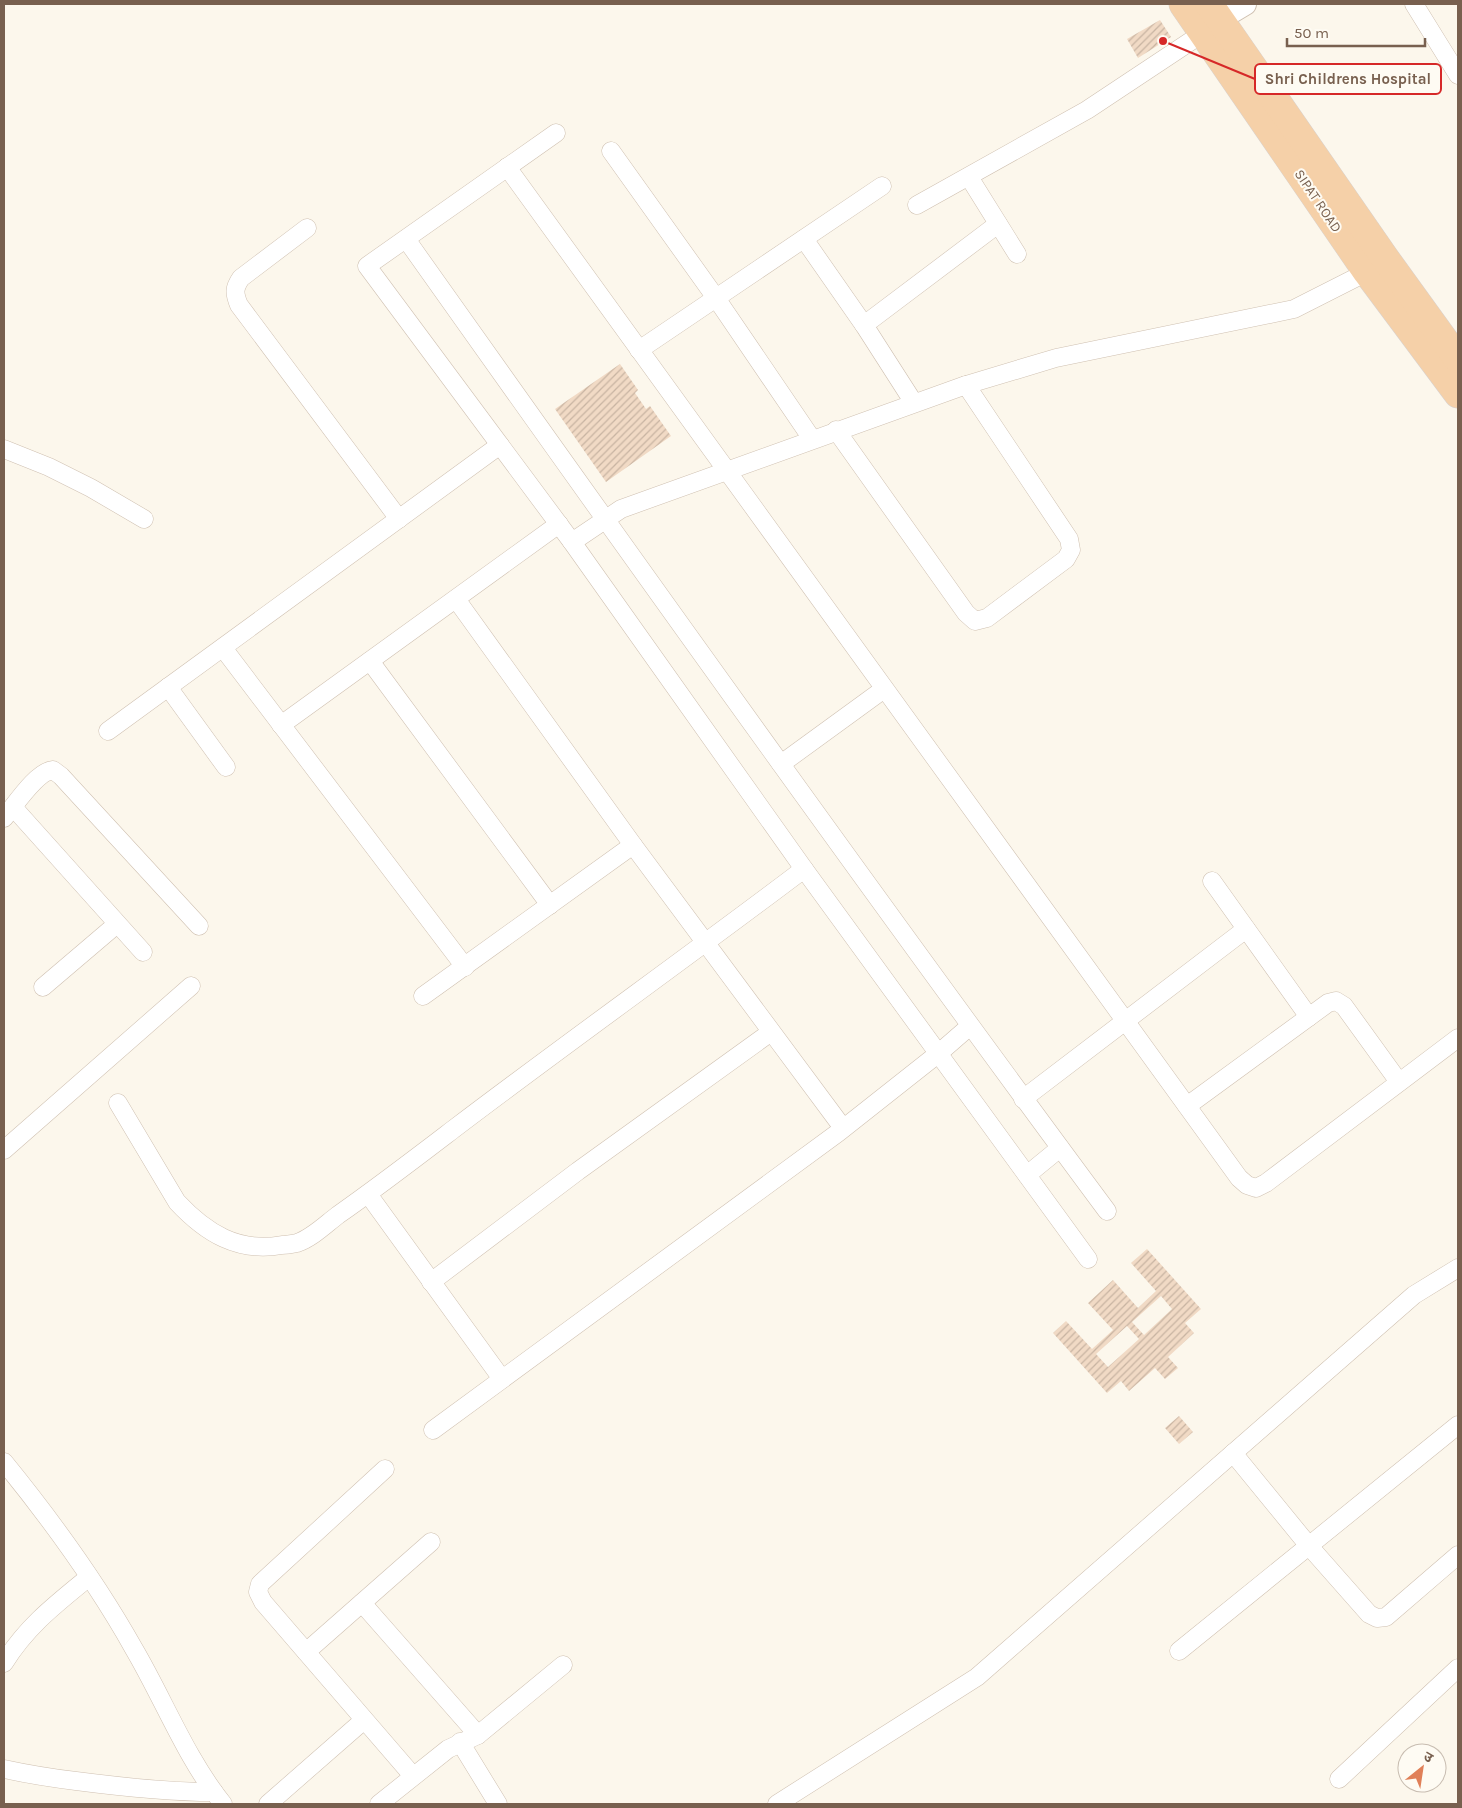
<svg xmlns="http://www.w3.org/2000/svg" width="1462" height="1808" font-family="Karla,'Noto Sans Devanagari',sans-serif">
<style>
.building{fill:url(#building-hatch);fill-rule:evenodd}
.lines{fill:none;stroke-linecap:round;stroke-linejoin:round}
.minor-casing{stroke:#cfc0b1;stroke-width:19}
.tertiary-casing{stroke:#cfc0b1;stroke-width:24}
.trunk-casing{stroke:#d9d2ce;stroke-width:29}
.minor{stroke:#fff;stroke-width:18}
.tertiary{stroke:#fff;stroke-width:22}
.trunk{stroke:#f5d0a8;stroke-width:28}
.labels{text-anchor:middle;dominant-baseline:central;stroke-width:4;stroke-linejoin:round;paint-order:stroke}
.street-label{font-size:14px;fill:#78604f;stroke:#fefbf3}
.leader{fill:none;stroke:#d62828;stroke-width:2}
.callout-dot{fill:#d62828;stroke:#fefbf3;stroke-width:2}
.callout{fill:#fefbf3;stroke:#d62828;stroke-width:2}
.callout-label{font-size:15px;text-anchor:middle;font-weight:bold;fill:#78604f}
</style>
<defs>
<pattern id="building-hatch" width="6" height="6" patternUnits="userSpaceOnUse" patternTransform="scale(1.25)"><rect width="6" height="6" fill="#f1dac5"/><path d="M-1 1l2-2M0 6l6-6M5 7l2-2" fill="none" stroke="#c8b4a2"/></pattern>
</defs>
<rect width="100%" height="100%" fill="#fcf7ec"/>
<g class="building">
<polygon points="1160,20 1171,37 1138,58 1127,39"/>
<polygon points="620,364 638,390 635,393 646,409 650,406 671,436 606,482 555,409"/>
<path d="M1147,1249L1201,1309L1185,1323L1194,1333L1168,1357L1178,1368L1165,1379L1155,1368L1129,1391L1121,1381L1107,1393L1053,1333L1066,1321L1092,1349L1113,1330L1088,1303L1113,1280L1138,1308L1156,1291L1131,1263ZM1161,1296L1172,1309L1144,1335L1132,1322ZM1127,1326L1139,1339L1108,1367L1096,1354Z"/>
<polygon points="1179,1416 1193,1432 1179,1444 1165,1428"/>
</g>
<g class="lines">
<defs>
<g id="minor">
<polyline points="1414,4 1458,75"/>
<polyline points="556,133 367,266 572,542 804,869 1088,1259"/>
<polyline points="611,151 716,298 812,439"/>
<polyline points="507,167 1239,1178 1247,1185 1256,1188 1266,1183 1458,1038"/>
<polyline points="969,177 1017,254"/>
<polyline points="917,205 1087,110 1203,33"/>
<path d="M307,228L241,278C234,288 234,293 239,305L399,519"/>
<path d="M406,239C637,565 869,890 1107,1211"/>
<polyline points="804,239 864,325 914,403"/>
<polyline points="864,325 998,224"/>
<polyline points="639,350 882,186"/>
<polyline points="836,430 966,613 975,621 987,618 1066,559 1071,550 1069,539 966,385"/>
<polyline points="4,449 49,467 91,488 144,519"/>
<polyline points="572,542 621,509 966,385 1056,358 1294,309 1367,272"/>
<polyline points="456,599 633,845 843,1128"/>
<polyline points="223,648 465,967"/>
<polyline points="370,661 550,905"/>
<polyline points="168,687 226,767"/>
<polyline points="281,725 559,524"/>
<polyline points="108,731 500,445"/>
<polyline points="781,764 884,689"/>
<polyline points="13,807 143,952"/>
<path d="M4,818C15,805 37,771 53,770L61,776L199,926"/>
<polyline points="1212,881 1309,1017"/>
<polyline points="43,987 117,924"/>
<polyline points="423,996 633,845"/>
<polyline points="1023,1099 1246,929"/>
<path d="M118,1103L177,1202C206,1233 238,1253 282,1245C286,1245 292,1244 297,1243C312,1238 326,1224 338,1215C378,1187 417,1157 455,1128C571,1040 689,956 804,869"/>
<polyline points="1187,1106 1328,1003 1336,1001 1344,1006 1399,1082"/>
<polyline points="4,1150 191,986"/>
<polyline points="1027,1175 1060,1148"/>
<polyline points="368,1194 502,1379"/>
<polyline points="431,1282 578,1171 771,1032"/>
<polyline points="433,1430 839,1132 939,1053 970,1026"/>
<polyline points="1233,1453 1309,1546 1369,1614 1377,1618 1386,1617 1458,1555"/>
<path d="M4,1462C52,1521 97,1583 134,1649C164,1700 186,1758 223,1804"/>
<polyline points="385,1469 260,1584 258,1592 263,1602 413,1776"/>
<polyline points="362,1603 478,1735"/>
<polyline points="1179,1651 1458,1425"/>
<polyline points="306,1652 431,1542"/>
<path d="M4,1663C27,1626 56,1604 89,1577"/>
<polyline points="460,1742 498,1804"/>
<path d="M4,1769C27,1774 51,1778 76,1781C122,1787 167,1792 214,1792"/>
<polyline points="1339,1779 1458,1668"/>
<polyline points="268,1804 364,1720"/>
<polyline points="379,1804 448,1749 478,1735 563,1665"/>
<polyline points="777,1804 977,1677 1414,1295 1458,1268"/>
</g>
<polyline id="tertiary" points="1208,29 1220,19 1245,4"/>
<g id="trunk">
<polyline points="1183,4 1367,272 1458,394"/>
<polyline points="1209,4 1385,258 1458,359"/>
</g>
</defs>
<use href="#minor" class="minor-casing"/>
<use href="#tertiary" class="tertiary-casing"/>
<use href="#trunk" class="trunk-casing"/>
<use href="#minor" class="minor"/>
<use href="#tertiary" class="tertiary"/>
<use href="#trunk" class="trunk"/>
</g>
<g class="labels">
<g class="street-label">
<text transform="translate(1318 201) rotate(56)">SIPAT ROAD</text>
</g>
</g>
<path class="leader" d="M1163 41L1255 79"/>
<circle class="callout-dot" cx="1163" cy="41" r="5"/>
<rect class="callout" x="1255" y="64" width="186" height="30" rx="5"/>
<g class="callout-label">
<text x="1348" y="84">Shri Childrens Hospital</text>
</g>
<rect width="1462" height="1808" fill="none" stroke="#78604f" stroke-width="10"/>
<g transform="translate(1422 1768) rotate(30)"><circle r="24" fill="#fefbf3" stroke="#c8bdb1"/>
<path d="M0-4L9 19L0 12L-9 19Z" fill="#e08058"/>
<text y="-8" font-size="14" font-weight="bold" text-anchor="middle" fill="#78604f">उ</text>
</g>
<path d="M1287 38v8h138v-8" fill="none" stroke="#78604f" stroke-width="2.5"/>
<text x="1294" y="38" font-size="15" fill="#78604f" stroke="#fefbf3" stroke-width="4" paint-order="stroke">50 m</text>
</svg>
